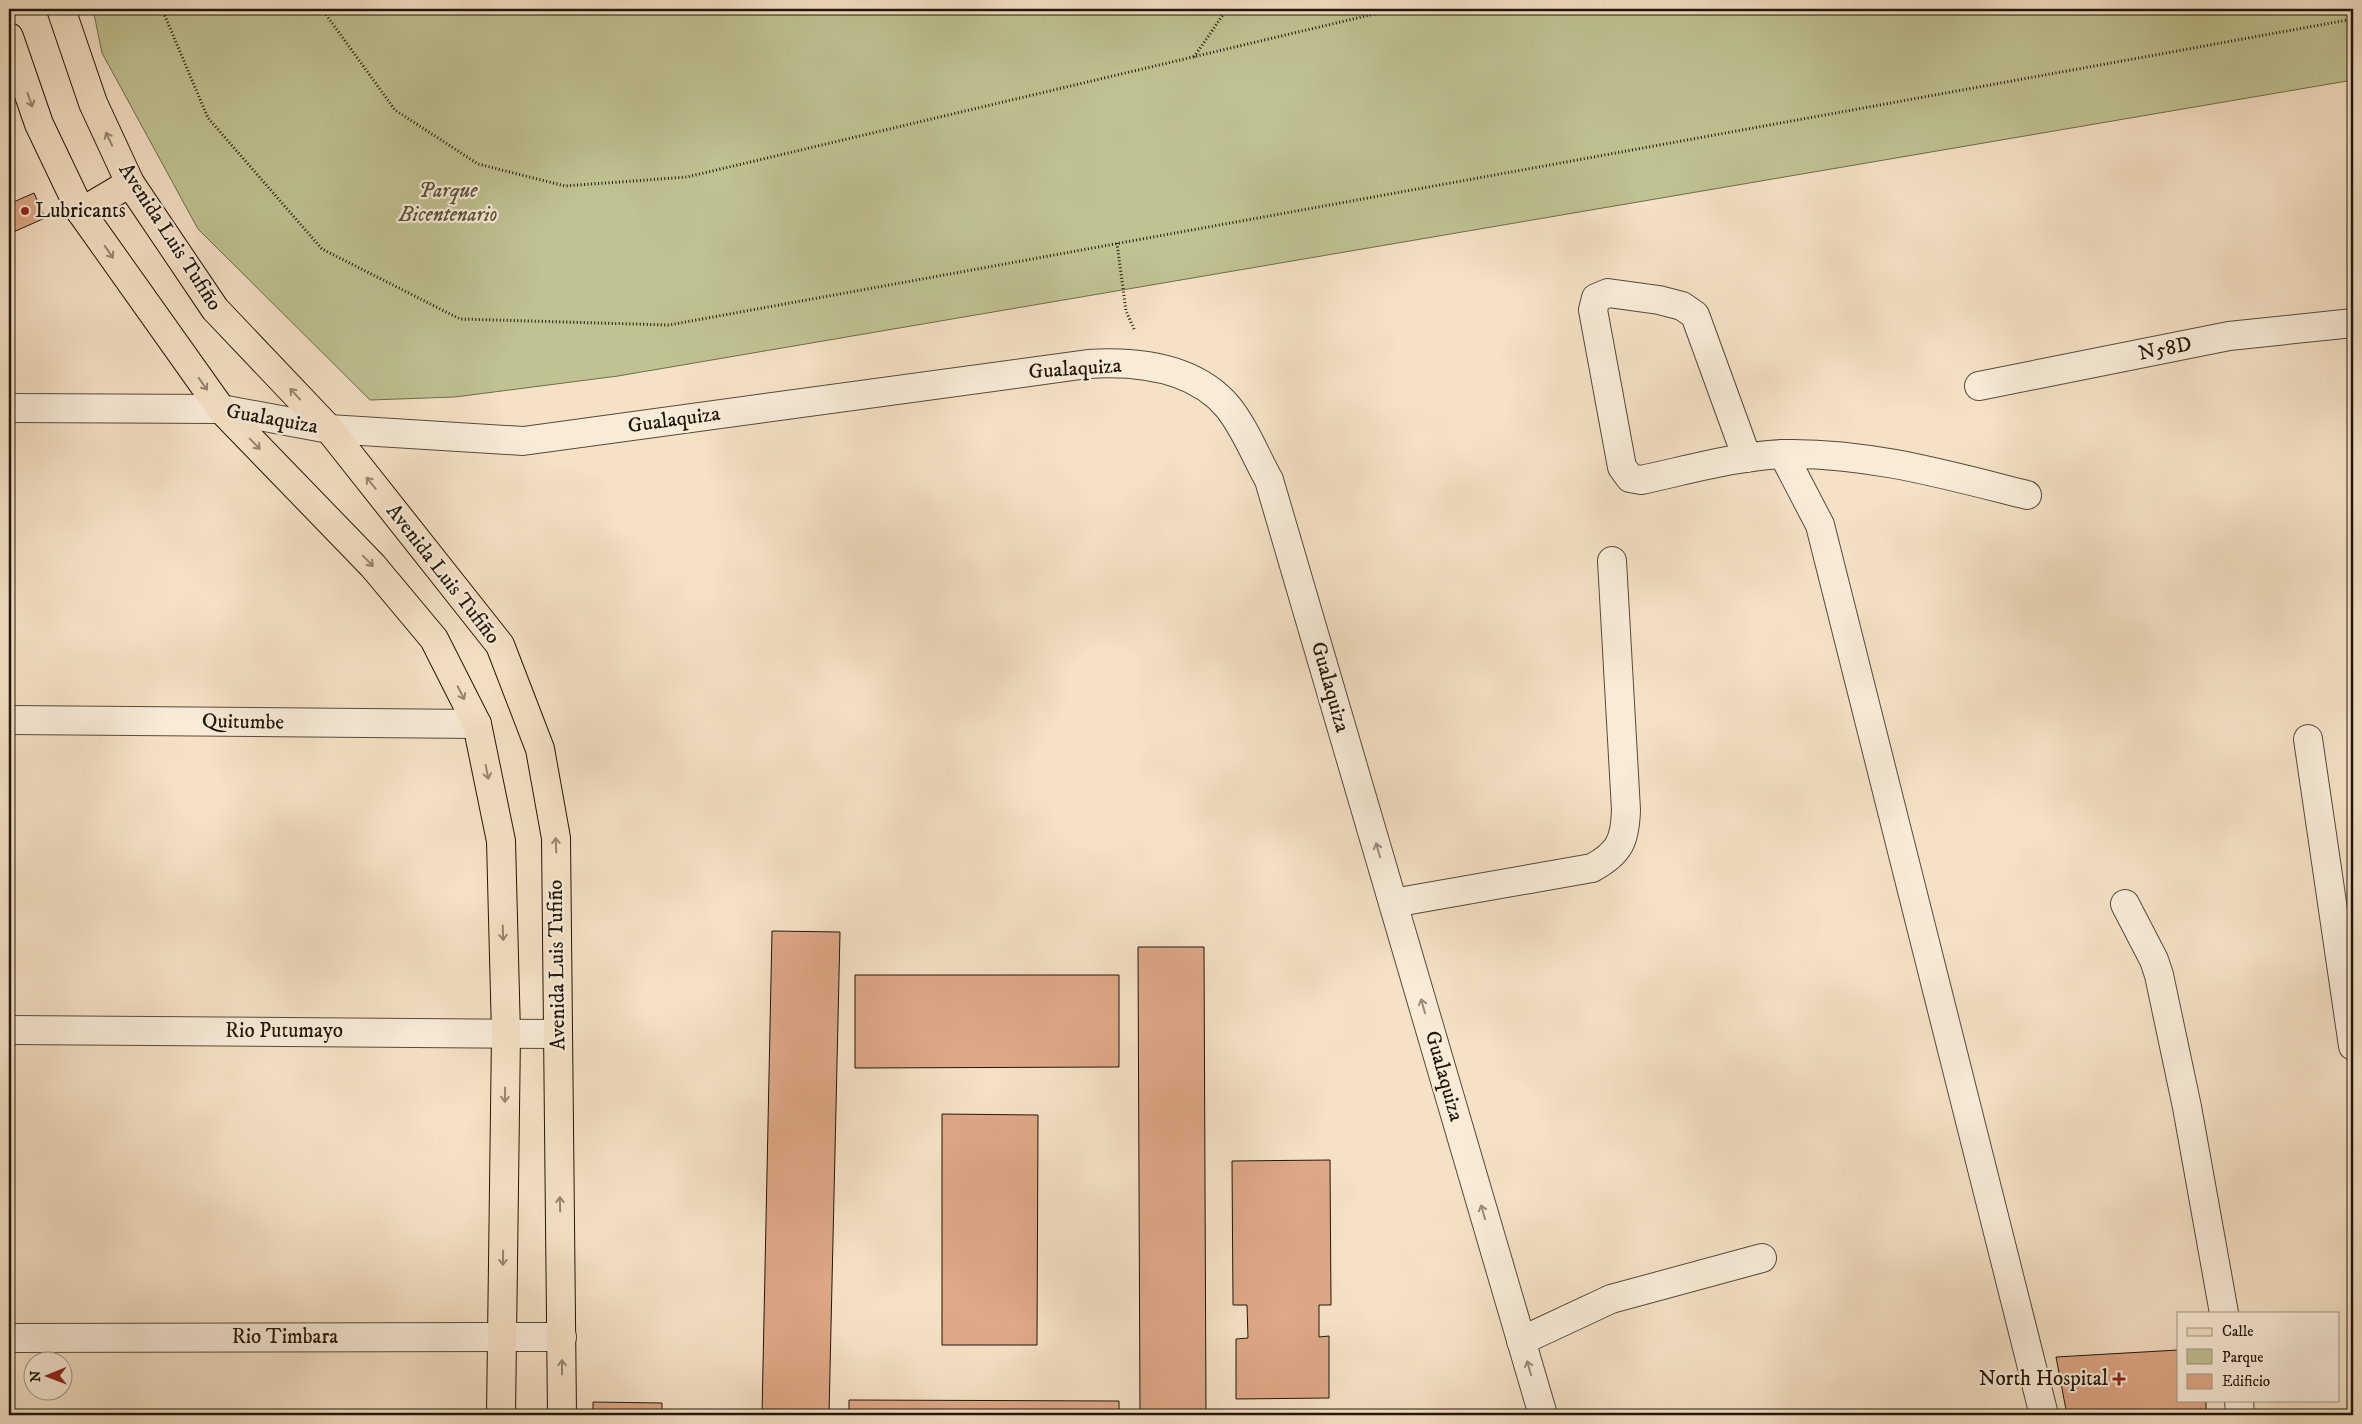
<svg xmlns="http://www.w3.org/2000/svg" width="2362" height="1424" font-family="'IM FELL DW Pica',serif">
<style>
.green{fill:#c0c292;stroke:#706c4f}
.building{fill:#dfa887;stroke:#20170c}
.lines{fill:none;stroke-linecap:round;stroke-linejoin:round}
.minor-casing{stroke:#554a3a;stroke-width:30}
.major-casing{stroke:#20170c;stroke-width:30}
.path{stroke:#20170c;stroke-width:3;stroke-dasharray:1 2.5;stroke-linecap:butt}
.minor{stroke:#f8ecd9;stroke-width:28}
.major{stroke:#f5e1c5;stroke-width:28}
.oneway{stroke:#958672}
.oneway2{stroke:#978c7d}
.poi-dot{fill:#8f2418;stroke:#f8ecd9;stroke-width:2}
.labels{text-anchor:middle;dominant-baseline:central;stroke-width:4.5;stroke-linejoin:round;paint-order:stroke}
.park-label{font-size:21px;font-style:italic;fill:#58533b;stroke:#f8ecd9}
.poi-label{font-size:21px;fill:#20170c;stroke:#f8ecd9;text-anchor:start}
.street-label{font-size:21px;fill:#20170c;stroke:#f8ecd9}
</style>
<rect width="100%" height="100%" fill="#f5e1c5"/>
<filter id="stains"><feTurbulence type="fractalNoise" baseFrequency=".004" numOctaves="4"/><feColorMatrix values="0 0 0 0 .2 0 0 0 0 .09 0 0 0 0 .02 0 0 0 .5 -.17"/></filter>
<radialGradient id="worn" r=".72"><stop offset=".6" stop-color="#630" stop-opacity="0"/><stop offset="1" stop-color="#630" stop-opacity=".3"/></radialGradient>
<polygon class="green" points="93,9 2353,9 2353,80 618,376 455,397 370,400 198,229 102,53"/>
<g class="building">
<polygon points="34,193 45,218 9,234 9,204"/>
<polygon points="772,931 840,932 829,1415 762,1415"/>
<polygon points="1138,947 1204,947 1206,1415 1140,1415"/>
<polygon points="855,975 1119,975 1119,1067 855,1068"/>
<polygon points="942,1114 1038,1115 1037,1345 942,1345"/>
<polygon points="1330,1160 1331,1305 1319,1305 1319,1337 1329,1336 1329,1398 1236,1399 1236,1339 1248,1338 1247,1305 1233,1305 1232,1161"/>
<polygon points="2178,1350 2178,1400 2206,1400 2206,1415 2067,1415 2056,1357"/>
<polygon points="849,1400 1119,1401 1119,1415 849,1415"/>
<polygon points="593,1402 662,1403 662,1415 593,1415"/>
</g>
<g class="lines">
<defs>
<g id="minor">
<polyline points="1979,386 2229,336 2353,323"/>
<path d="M9,408L221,409L329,429L523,441L1088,364C1137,361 1194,367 1228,407C1245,428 1256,457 1269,480L1543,1415"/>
<polyline points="1783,454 1820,525 2044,1415"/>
<path d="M1747,458L1695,315L1682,306L1659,300L1608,293L1596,298L1593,310L1622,467L1630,478L1641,480C1688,470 1736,456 1783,454C1867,452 1947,475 2027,495"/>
<polyline points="9,720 477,724"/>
<polyline points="2308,739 2353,1046"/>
<path d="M1393,903L1592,868C1620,853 1625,840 1626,810L1612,561"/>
<polyline points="2125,904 2154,960 2159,975 2187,1107 2224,1313"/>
<polyline points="9,1030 558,1034"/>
<polyline points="9,1338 562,1337"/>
<polyline points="1521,1341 1611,1299 1762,1258"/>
<polyline points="2239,1400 2240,1415"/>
</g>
<g id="major">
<polyline points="61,9 93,103 130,183 215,309 329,429 500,645 540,749 556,838 562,1415"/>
<polyline points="9,37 39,124 81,212 221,409 373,566 434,639 477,724 501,841 506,1034 501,1415"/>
<polyline points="81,212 130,183"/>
</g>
</defs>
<use href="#minor" class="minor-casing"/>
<use href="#major" class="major-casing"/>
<g class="path">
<polyline points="162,9 208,118 322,249 460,319 669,325 2353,19"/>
<polyline points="322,9 395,110 478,164 565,186 687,177 1395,9"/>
<polyline points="1194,57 1227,9"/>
<polyline points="1117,243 1126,311 1135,331"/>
</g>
<use href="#minor" class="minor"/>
<use href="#major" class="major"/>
</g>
<defs><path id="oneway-shaft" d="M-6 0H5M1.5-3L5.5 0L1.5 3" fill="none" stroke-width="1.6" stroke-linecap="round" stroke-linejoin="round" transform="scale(1.25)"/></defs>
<g class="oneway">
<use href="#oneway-shaft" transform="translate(30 100) rotate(70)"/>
<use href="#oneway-shaft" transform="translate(109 139) rotate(-115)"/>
<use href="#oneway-shaft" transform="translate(109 252) rotate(55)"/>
<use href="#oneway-shaft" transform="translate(203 384) rotate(55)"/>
<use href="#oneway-shaft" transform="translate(295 394) rotate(-133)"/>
<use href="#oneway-shaft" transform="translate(255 444) rotate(46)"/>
<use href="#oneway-shaft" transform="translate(371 483) rotate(-129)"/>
<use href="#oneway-shaft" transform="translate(368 561) rotate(46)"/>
<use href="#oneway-shaft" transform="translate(461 693) rotate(63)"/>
<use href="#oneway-shaft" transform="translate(487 772) rotate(79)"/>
<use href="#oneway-shaft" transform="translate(556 845) rotate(-92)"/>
<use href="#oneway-shaft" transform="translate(503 933) rotate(88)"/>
<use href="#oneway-shaft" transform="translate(505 1095) rotate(91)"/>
<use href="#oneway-shaft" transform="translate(560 1204) rotate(-91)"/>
<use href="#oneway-shaft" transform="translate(503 1258) rotate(91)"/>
<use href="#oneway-shaft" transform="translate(562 1367) rotate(-90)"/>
</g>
<g class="oneway2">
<use href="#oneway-shaft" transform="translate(1378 850) rotate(-106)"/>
<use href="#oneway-shaft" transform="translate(1423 1006) rotate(-106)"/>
<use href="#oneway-shaft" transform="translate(1483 1212) rotate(-106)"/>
<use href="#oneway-shaft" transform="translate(1529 1368) rotate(-106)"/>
</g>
<g class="poi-dot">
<circle cx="25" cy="211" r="5"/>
<path d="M2116.5 1371.5h5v5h5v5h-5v5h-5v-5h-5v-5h5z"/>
</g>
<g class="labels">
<g class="park-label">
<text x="448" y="191">Parque<tspan x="448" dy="24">Bicentenario</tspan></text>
</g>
<g class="poi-label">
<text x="35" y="211">Lubricants</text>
<text x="2108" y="1379" text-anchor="end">North Hospital</text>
</g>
<g class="street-label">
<text transform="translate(170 237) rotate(57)">Avenida Luis Tufiño</text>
<text transform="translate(2165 349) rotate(-11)">N58D</text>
<text transform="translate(1075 369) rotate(-4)">Gualaquiza</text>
<text transform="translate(272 419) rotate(10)">Gualaquiza</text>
<text transform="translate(674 420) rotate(-8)">Gualaquiza</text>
<text transform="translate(443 574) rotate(52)">Avenida Luis Tufiño</text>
<text transform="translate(1330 687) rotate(74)">Gualaquiza</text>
<text transform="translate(243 722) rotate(1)">Quitumbe</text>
<text transform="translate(557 965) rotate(-91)">Avenida Luis Tufiño</text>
<text x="284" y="1031">Rio Putumayo</text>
<text transform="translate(1444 1076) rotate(74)">Gualaquiza</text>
<text x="285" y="1337">Rio Timbara</text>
</g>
</g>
<rect width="2362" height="1424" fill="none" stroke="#f5e1c5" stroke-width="30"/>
<rect x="10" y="10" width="2342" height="1404" fill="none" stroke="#20170c" stroke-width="2.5"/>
<rect x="15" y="15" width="2332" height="1394" fill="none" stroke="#20170c"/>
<rect x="2177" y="1312" width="162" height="90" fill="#f8ecd9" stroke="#a29787"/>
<rect x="2187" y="1328" width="25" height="8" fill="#f5e1c5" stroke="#a29787"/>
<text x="2222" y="1336" font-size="15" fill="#20170c">Calle</text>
<rect x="2187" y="1349" width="25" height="15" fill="#c0c292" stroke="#a29787"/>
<text x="2222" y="1362" font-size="15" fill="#20170c">Parque</text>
<rect x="2187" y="1374" width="25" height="15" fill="#dfa887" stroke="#a29787"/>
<text x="2222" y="1386" font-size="15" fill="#20170c">Edificio</text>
<g transform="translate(48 1376) rotate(269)"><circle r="24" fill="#f8ecd9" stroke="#a29787"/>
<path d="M0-4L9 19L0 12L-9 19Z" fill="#8f2418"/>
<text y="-8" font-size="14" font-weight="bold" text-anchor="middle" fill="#20170c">N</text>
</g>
<rect width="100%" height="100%" filter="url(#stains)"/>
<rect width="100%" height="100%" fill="url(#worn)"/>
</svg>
